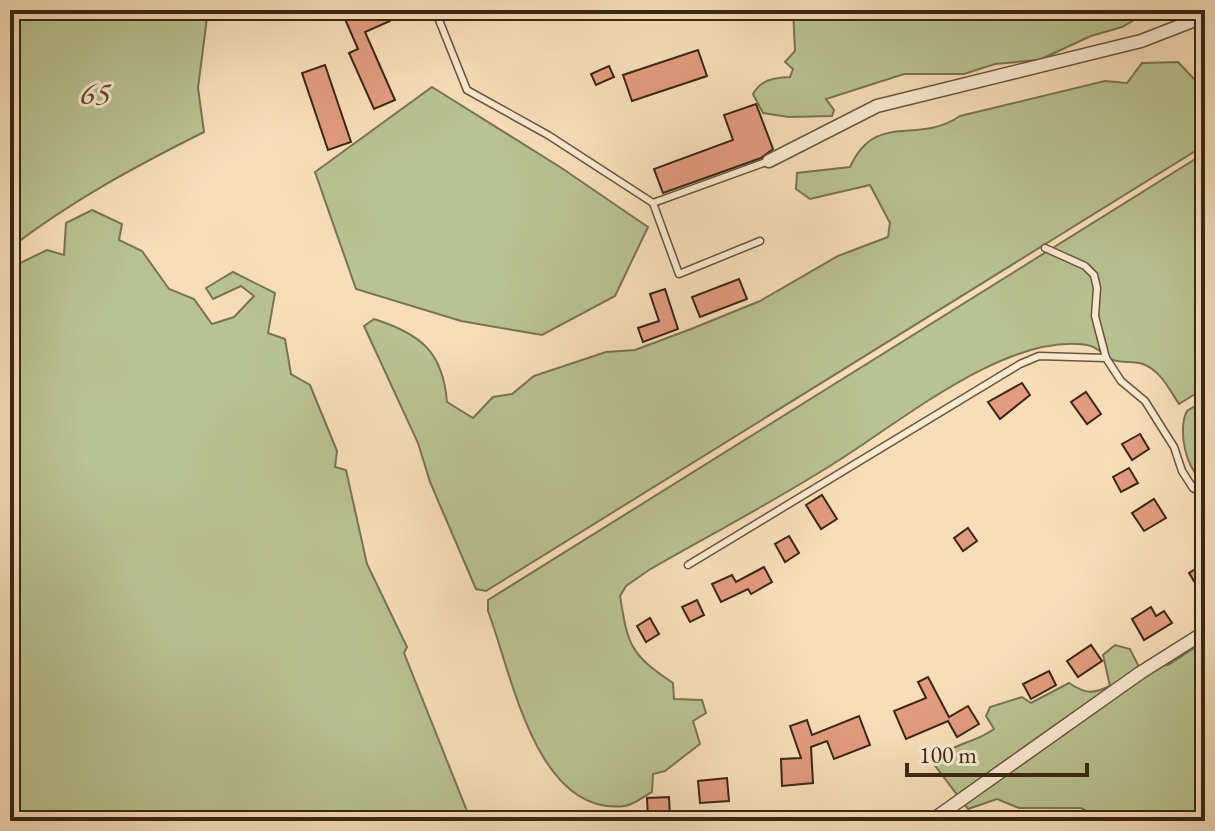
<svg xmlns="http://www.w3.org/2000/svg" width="1215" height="831" font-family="'EB Garamond',serif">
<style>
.green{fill:#b9c292;stroke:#7a7452;stroke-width:2}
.building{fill:#e29b7f;stroke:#3b2713;stroke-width:2}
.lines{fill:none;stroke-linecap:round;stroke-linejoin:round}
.service-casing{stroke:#6a553c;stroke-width:9}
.minor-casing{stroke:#6a553c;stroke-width:15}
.service{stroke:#faead2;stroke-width:6}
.minor{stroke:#faead2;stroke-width:12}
.labels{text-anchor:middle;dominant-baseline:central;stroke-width:6;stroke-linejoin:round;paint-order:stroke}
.park-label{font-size:32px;font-style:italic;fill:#5a4e33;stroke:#faead2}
</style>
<rect width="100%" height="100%" fill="#f7deb9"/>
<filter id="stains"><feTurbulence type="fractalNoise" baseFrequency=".0025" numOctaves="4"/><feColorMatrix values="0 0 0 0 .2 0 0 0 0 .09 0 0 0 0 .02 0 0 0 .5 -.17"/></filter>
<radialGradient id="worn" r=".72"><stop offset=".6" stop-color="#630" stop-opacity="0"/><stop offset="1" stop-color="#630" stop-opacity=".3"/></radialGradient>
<g class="green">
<path d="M10,10H208L198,88L204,132C134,167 73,200 10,248Z"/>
<path d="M793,10H1163L1143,15L1122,27L1091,36L1039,60L995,64L964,74H904L826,99L834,110L832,116L789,117L763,113L753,94C762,79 773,78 790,77L793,69L785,62L795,51Z"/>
<path d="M1178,62L1195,80L1205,79V145L486,591L476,589L430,482L418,443L364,326L374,319C421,334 443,352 447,402L473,418L493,397L512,394L534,376L606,352L635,350L691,329L760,301L838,256L888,237L890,223L870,185L810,199L796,189L797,173L850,167C876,110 916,146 960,116L1105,81L1127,83L1142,63Z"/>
<polygon points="432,87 560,167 648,227 615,296 542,335 461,321 356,289 315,172"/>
<path d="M1205,153V388L1179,404C1169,389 1161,371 1143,364C1134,361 1122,363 1113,360C1104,356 1097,346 1087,345C1007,332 898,424 833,464C773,502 710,535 649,570L626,586L620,596C628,646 630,654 673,683L674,699L702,700L706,713L693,721L700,744L665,771L653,774L652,792C644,796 634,805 625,806C536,817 512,674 488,611V600Z"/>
<polygon points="92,210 122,224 119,240 142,251 169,289 194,299 212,324 234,317 254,296 241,286 213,299 206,288 233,272 275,293 268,333 285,339 291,374 310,385 337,451 335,467 346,470 367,564 407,647 404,653 471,821 10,821 10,268 47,250 64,255 66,223"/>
<path d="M1205,400V482C1186,471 1177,430 1187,411Z"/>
<path d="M1205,641V821H1105L1081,808H1019L997,799L968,809L933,763C950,743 974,744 994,729L986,716L990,707L1022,697L1031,703L1069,683C1085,694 1093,694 1110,686L1103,655L1115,645L1130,649L1139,667L1168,665Z"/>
</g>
<g class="building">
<polygon points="366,10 385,10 390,21 365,32 395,100 374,109 349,53 358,49 345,19"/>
<polygon points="698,50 707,76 632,101 623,75"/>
<polygon points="325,65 351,142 328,150 302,73"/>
<polygon points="609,66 614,77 596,85 591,74"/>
<polygon points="756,104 773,149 761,158 663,193 654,169 733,140 724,115"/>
<polygon points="739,279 747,299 700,317 692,297"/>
<polygon points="665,289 678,329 643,342 638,328 659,321 650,294"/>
<polygon points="1022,383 1030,395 1000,419 988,402"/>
<polygon points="1086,392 1101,414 1087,424 1071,402"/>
<polygon points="1140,434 1149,449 1132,460 1122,444"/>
<polygon points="1129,468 1138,483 1121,492 1113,477"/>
<polygon points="822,495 837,519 821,529 806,505"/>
<polygon points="1154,499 1166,518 1144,531 1132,513"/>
<polygon points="968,528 977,541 963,551 954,538"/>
<polygon points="789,536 799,553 785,562 775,544"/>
<polygon points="1205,563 1205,599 1189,573"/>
<polygon points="764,567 772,582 751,594 748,589 721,602 712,584 732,575 736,582"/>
<polygon points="697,600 704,615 690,622 682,607"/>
<polygon points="1151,607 1156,616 1164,611 1172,623 1144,640 1132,619"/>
<polygon points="650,618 659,634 646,642 637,626"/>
<polygon points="1091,645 1102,661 1078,677 1067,661"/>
<polygon points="1049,671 1056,685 1031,699 1023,684"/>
<polygon points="928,677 949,717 968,706 979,724 957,737 948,721 906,739 894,711 926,698 918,682"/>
<polygon points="859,716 870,745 834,759 827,741 811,747 813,783 782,786 781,759 801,758 790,726 807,720 812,735"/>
<polygon points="727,778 729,801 700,803 698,781"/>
<polygon points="669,797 670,816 648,817 647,798"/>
</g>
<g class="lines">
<defs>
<g id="service">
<polyline points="435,10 467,90 548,135 653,203 679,274 760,241"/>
<polyline points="653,10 653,12"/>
<polyline points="653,203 769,161"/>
<polyline points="1045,248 1085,266 1094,275 1097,288 1095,316 1106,358 1121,381 1145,401 1174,447 1182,471 1193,488 1205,495"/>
<polyline points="688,565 1020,364 1039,356 1106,358"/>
</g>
<g id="minor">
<polyline points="769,161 877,106 1141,41 1190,22 1198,10"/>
<polyline points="931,821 1140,673 1205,632"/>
</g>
</defs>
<use href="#service" class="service-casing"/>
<use href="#minor" class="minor-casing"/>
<use href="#service" class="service"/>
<use href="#minor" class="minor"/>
</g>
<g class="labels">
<g class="park-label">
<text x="95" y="93">65</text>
</g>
</g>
<rect width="1215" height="831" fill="none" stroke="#f7deb9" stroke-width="40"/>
<rect x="12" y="12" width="1191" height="807" fill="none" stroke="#3b2713" stroke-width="4"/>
<rect x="20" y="20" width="1175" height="791" fill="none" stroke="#3b2713" stroke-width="2"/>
<path d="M907 763v12h180v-12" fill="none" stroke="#3b2713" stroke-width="4"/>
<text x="919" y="763" font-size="24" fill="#3b2713" stroke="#faead2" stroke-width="6" paint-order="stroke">100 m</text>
<rect width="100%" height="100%" filter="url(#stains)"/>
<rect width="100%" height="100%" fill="url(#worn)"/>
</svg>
